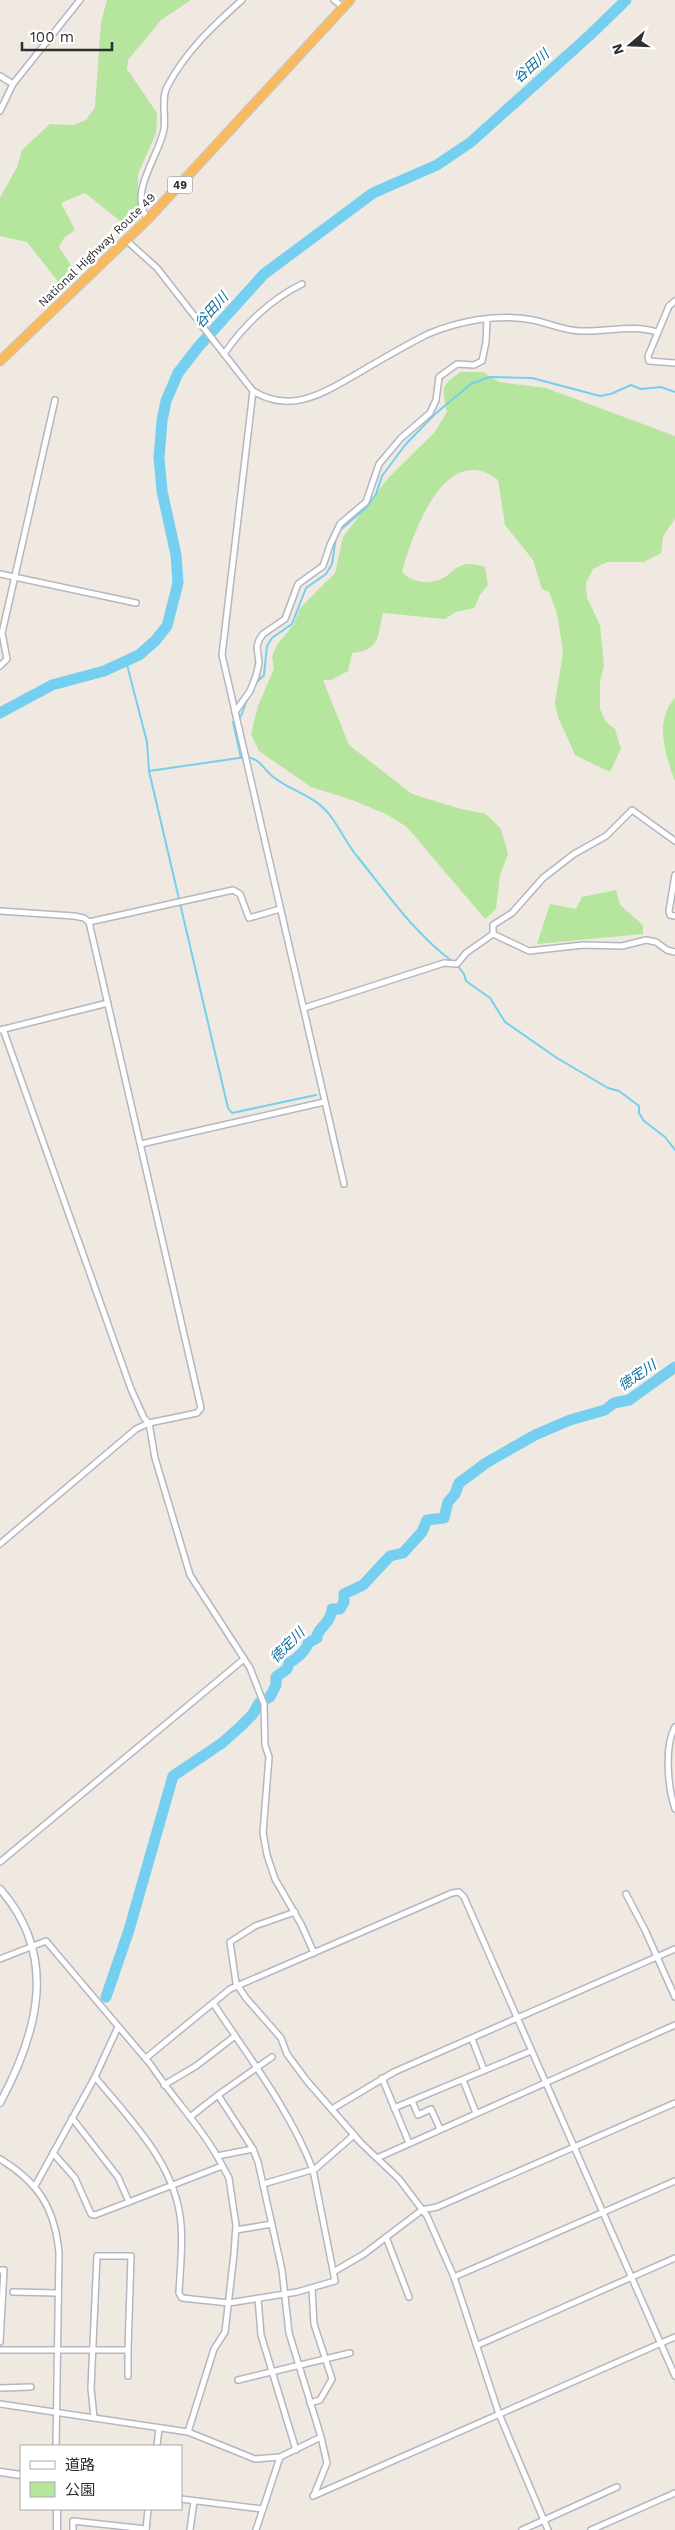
<svg xmlns="http://www.w3.org/2000/svg" width="675" height="2530" font-family="'Work Sans','Noto Sans JP',sans-serif">
<style>
.green{fill:#b6e59e}
.lines{fill:none;stroke-linecap:round;stroke-linejoin:round}
.stream{stroke:#75cff0;stroke-width:2}
.river{stroke:#75cff0;stroke-width:11}
.minor-casing{stroke:#b4b7c1;stroke-width:8}
.tertiary-casing{stroke:#b4b7c1;stroke-width:9}
.trunk-casing{stroke:#c9c9c9;stroke-width:11}
.minor{stroke:#fff;stroke-width:5}
.tertiary{stroke:#fff;stroke-width:6}
.trunk{stroke:#f8ba60;stroke-width:9}
.labels{text-anchor:middle;dominant-baseline:central;stroke-width:5;stroke-linejoin:round;paint-order:stroke}
.shield{fill:#fff;stroke:#6d6d6d;stroke-width:1}
.shield-label{font-size:11px;font-weight:bold;fill:#2e2e2e}
.street-label{font-size:12px;fill:#2e2e2e;stroke:#fff}
.water-label{font-size:14px;font-style:italic;fill:#0d6fa3;stroke:#fff}
</style>
<rect width="100%" height="100%" fill="#efe9e1"/>
<g class="green">
<polygon points="107,0 191,0 161,20 128,60 127,69 157,113 156,133 138,174 138,207 133,222 124,224 85,193 61,203 75,230 64,238 59,247 78,276 69,285 60,284 27,242 0,236 0,198 17,167 22,150 50,124 73,125 86,120 95,107 101,22"/>
<path d="M461,372H483L499,382L546,388L675,436V519L663,536L661,553L644,562H607L593,569L586,583L587,598L600,625L604,665L600,681V709L606,722L615,729L621,749L610,772L575,755L558,717L555,703L563,652L557,613L549,592L542,589L533,560L505,525L498,480C445,439 412,535 402,572C414,584 432,585 445,577C450,574 454,569 458,567C467,562 476,564 485,567L488,585L480,595L474,608L456,612L445,619L383,613C377,637 381,650 352,653L348,671L331,680H323L349,745L412,794L461,809L486,814L501,829L508,854L500,875L496,909L485,919L407,827L386,814L352,800L311,787L259,751L251,734L258,706L274,669L272,657L277,645L294,624L300,608L335,573L343,537L389,477L434,433L447,412C442,389 440,385 461,372Z"/>
<path d="M675,698V781C665,755 654,720 675,698Z"/>
<polygon points="616,890 620,905 643,925 643,934 537,944 550,904 576,909 582,897"/>
</g>
<g class="lines">
<g class="stream">
<polyline points="339,531 367,507 376,494 382,476 405,445 435,414 471,384 489,377 532,378 600,396 611,394 631,385 641,389 661,387 675,392"/>
<polyline points="126,661 147,742 149,771 228,1108 232,1113 316,1095"/>
<polyline points="255,684 264,675 267,646 272,638 292,624 306,588 326,574 332,564 336,537"/>
<polyline points="241,758 233,722 241,716 248,697"/>
<path d="M149,771L246,757C259,758 263,768 272,776C290,791 314,795 329,814C339,827 346,842 356,855C387,893 413,932 453,962"/>
<polyline points="457,965 464,974 466,981 490,998 505,1022 557,1058 608,1088 619,1091 639,1106 639,1113 644,1121 665,1137 675,1150"/>
</g>
<g class="river">
<polyline points="0,713 52,685 104,671 139,655 155,641 167,626 178,583 176,555 162,491 159,458 162,421 166,401 178,373 199,346 264,274 373,193 437,165 471,142 590,35 626,0"/>
<path d="M106,1997L129,1930L173,1776L222,1743L240,1727L253,1714L259,1703L270,1697L276,1685V1677L287,1669L289,1663C295,1660 307,1650 308,1643L317,1638C316,1629 331,1624 332,1609H340L344,1602V1594L363,1585L390,1556L403,1553L422,1532L427,1520L444,1518L448,1502L455,1494L459,1483L486,1463L535,1435L570,1420L605,1410L614,1403L629,1400L675,1367"/>
</g>
<defs>
<g id="minor">
<polyline points="334,0 343,7"/>
<polyline points="0,76 13,84"/>
<polyline points="0,111 13,84 80,0"/>
<path d="M148,219C127,193 160,155 164,129C166,116 161,98 167,87C185,52 213,26 242,0"/>
<path d="M127,241L157,268L253,391C292,415 325,392 360,372C382,359 404,346 428,334C459,321 499,313 533,320C548,323 565,331 581,331C607,332 633,324 657,332"/>
<polyline points="675,301 669,306 648,356 649,361 675,363"/>
<path d="M224,354C243,326 271,299 302,284"/>
<polyline points="253,391 222,655 344,1184"/>
<polyline points="0,574 136,603"/>
<polyline points="0,666 7,659 2,633 55,400"/>
<polyline points="235,712 250,691 256,676 259,663 257,647 259,640 263,634 285,619 298,584 323,566 330,545 340,524 366,502 379,464 401,438 430,413 436,400 439,377 457,364 474,365 482,361 486,342 487,319"/>
<polyline points="675,875 669,911 670,915 675,916"/>
<polyline points="0,911 74,916 84,918 89,922 201,1408 197,1413 149,1423 136,1429 0,1544"/>
<polyline points="89,922 233,890 240,894 249,918 280,909"/>
<polyline points="493,934 529,951 583,945 622,946 646,940 656,942 667,950 675,952"/>
<polyline points="304,1008 444,963 457,964 466,953 493,934 493,925 512,913 543,878 574,854 606,836 632,810 675,841"/>
<polyline points="3,1029 131,1389 144,1418 149,1423 155,1458 190,1575 250,1668 264,1704 265,1745 269,1757 263,1833 267,1855 275,1879 301,1924 314,1953"/>
<polyline points="0,1030 108,1003"/>
<polyline points="141,1144 324,1102"/>
<path d="M675,1727C664,1746 668,1788 675,1809"/>
<polyline points="0,1862 244,1659"/>
<polyline points="626,1894 645,1930 675,1997"/>
<polyline points="295,1912 255,1926 230,1942 236,1983 246,1998 281,2038 287,2054 307,2081 361,2143 399,2179 427,2216 454,2277 499,2414 548,2530"/>
<path d="M0,1959L46,1941L151,2065C172,2097 198,2123 217,2156"/>
<polyline points="472,2039 484,2070"/>
<polyline points="146,2058 230,1989 452,1893 459,1892 464,1897 675,2376"/>
<polyline points="95,2077 118,2027"/>
<polyline points="382,2078 409,2143"/>
<polyline points="463,2080 476,2113"/>
<polyline points="164,2085 196,2066 235,2036"/>
<polyline points="412,2101 418,2115 431,2109 440,2129"/>
<polyline points="394,2108 531,2051"/>
<polyline points="332,2109 394,2072 675,1949"/>
<polyline points="190,2117 218,2095 272,2057"/>
<polyline points="72,2118 118,2177 129,2202"/>
<polyline points="53,2153 75,2178 91,2214 95,2215 222,2166"/>
<polyline points="377,2158 675,2025"/>
<path d="M0,2159C38,2182 55,2208 59,2253L56,2446"/>
<polyline points="263,2184 315,2169 354,2135"/>
<path d="M35,2186L95,2077C131,2121 176,2164 181,2224C183,2247 180,2270 179,2293L182,2298L229,2303L297,2292L335,2281L313,2170C290,2110 248,2056 213,2003"/>
<polyline points="236,2230 272,2224"/>
<polyline points="386,2237 409,2297"/>
<polyline points="0,2270 4,2270 0,2342"/>
<polyline points="335,2271 364,2254 422,2210 437,2207 675,2103"/>
<polyline points="454,2277 675,2181"/>
<polyline points="13,2292 58,2293"/>
<polyline points="258,2298 261,2335 296,2450"/>
<polyline points="478,2345 675,2258"/>
<polyline points="0,2350 128,2350 128,2376"/>
<polyline points="238,2380 350,2353"/>
<polyline points="0,2388 31,2387"/>
<polyline points="310,2403 320,2400 332,2379 314,2324 312,2288"/>
<polyline points="0,2404 188,2432 255,2459 280,2457 321,2437 289,2333 282,2270 258,2162 253,2149 218,2095"/>
<polyline points="94,2418 91,2388 97,2256 131,2256 128,2350"/>
<polyline points="188,2432 214,2349 225,2332 234,2254 236,2225 231,2192 229,2178 217,2156 253,2149"/>
<polyline points="157,2446 159,2428"/>
<polyline points="314,2495 327,2463 321,2437"/>
<polyline points="313,2496 675,2337"/>
<polyline points="181,2499 262,2509"/>
<polyline points="73,2530 73,2521 146,2529"/>
<polyline points="146,2530 148,2509"/>
<polyline points="190,2530 194,2501"/>
<polyline points="256,2530 280,2457"/>
<polyline points="522,2530 617,2487"/>
<polyline points="591,2530 675,2493"/>
</g>
<g id="tertiary">
<path d="M0,1889C59,1956 38,2032 0,2103"/>
<polyline points="0,2472 21,2475"/>
<polyline points="57,2509 57,2530"/>
</g>
<polyline id="trunk" points="0,361 148,219 350,0"/>
</defs>
<use href="#minor" class="minor-casing"/>
<use href="#tertiary" class="tertiary-casing"/>
<use href="#trunk" class="trunk-casing"/>
<use href="#minor" class="minor"/>
<use href="#tertiary" class="tertiary"/>
<use href="#trunk" class="trunk"/>
</g>
<g class="labels">
<rect class="shield" x="167.5" y="176.5" width="25" height="17" rx="4"/>
<g class="shield-label">
<text x="180" y="185">49</text>
</g>
<g class="street-label">
<text transform="translate(97 250) rotate(-44)">National Highway Route 49</text>
</g>
<g class="water-label">
<text transform="translate(531 66) rotate(-42)">谷田川</text>
<text transform="translate(211 310) rotate(-48)">谷田川</text>
<text transform="translate(637 1375) rotate(-34)">徳定川</text>
<text transform="translate(287 1645) rotate(-45)">徳定川</text>
</g>
</g>
<rect x="20" y="2445" width="162" height="65" fill="#ffffff" stroke="#ababab"/>
<rect x="30" y="2461" width="25" height="8" fill="#ffffff" stroke="#ababab"/>
<text x="65" y="2470" font-size="15" fill="#2e2e2e">道路</text>
<rect x="30" y="2482" width="25" height="15" fill="#b6e59e" stroke="#ababab"/>
<text x="65" y="2495" font-size="15" fill="#2e2e2e">公園</text>
<g transform="translate(630 45) rotate(251)" stroke="#ffffff" stroke-width="4" paint-order="stroke">
<path d="M0-4L9 19L0 12L-9 19Z" fill="#2e2e2e"/>
<text y="-8" font-size="14" font-weight="bold" text-anchor="middle" fill="#2e2e2e">N</text>
</g>
<path d="M22 42v8h90v-8" fill="none" stroke="#2e2e2e" stroke-width="2.5"/>
<text x="30" y="42" font-size="15" fill="#2e2e2e" stroke="#ffffff" stroke-width="4" paint-order="stroke">100 m</text>
</svg>
